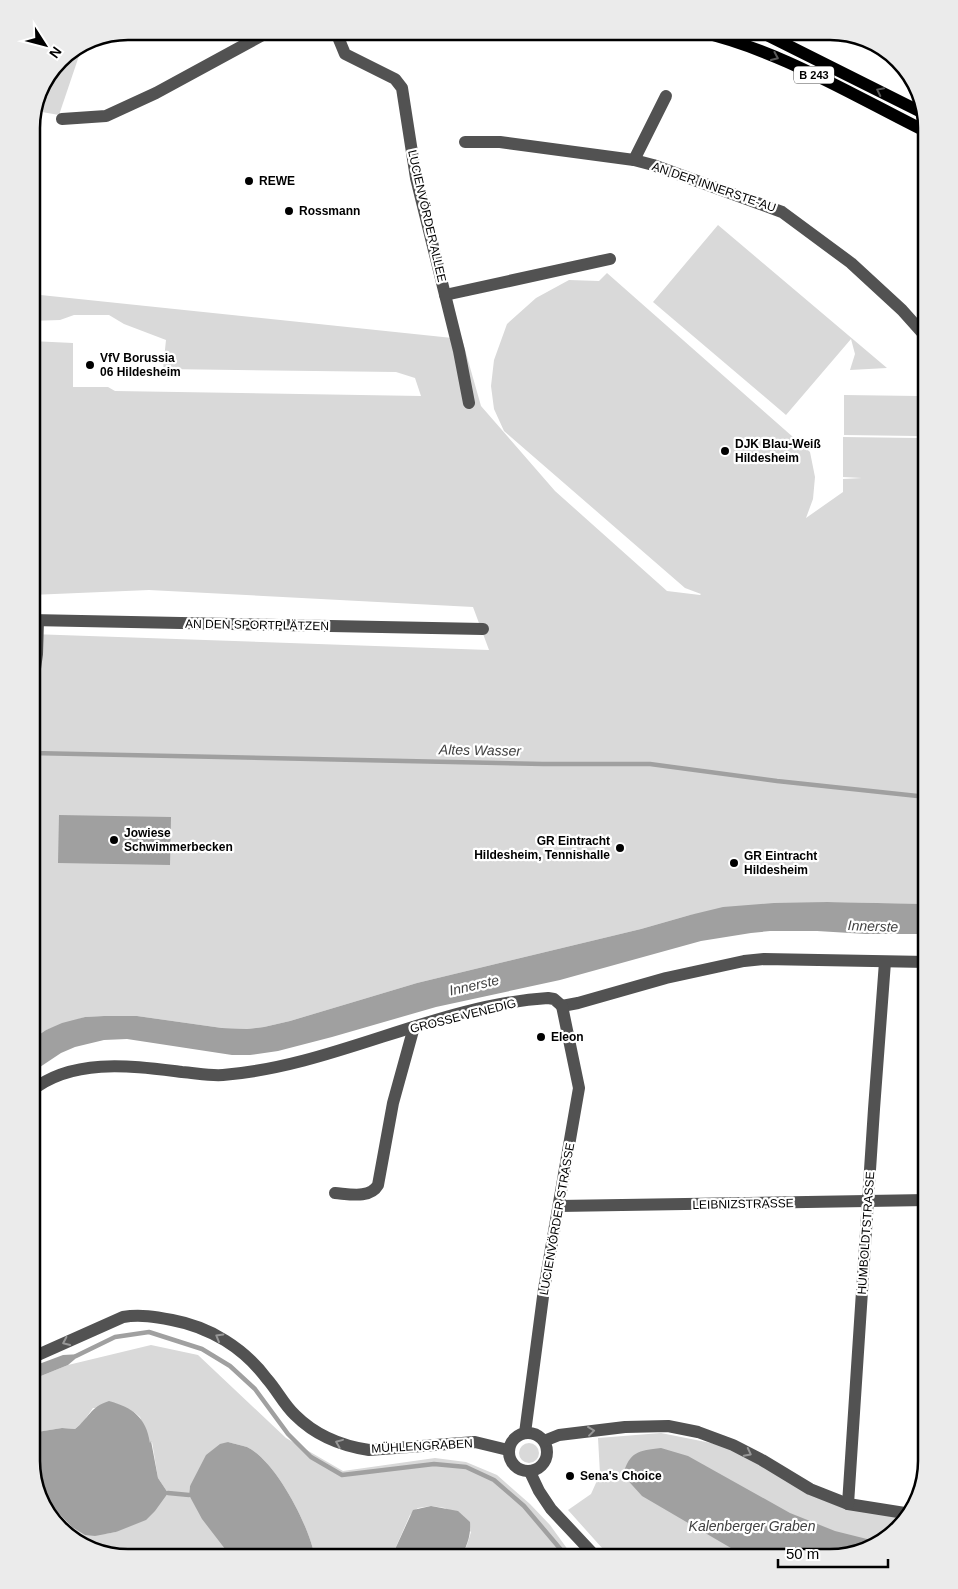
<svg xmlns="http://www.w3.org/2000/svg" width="958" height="1589" font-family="Arial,sans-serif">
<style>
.green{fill:#d9d9d9}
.water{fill:#a0a0a0}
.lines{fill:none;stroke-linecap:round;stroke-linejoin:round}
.stream{stroke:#a0a0a0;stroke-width:4.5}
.minor{stroke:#525252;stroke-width:12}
.major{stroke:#000;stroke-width:12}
.oneway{stroke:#595959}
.oneway2{stroke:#979797}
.poi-dot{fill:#000;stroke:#fff;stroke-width:2}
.labels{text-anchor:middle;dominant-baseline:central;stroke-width:4.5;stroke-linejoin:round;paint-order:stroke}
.shield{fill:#fff;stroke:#4c4c4c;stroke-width:1}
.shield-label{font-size:11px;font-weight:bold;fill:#000}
.poi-label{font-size:12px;font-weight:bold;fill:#000;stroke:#fff;text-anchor:start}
.street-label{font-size:12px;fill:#000;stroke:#fff}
.water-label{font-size:14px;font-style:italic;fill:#414141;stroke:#fff}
.rim{fill:none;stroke:#000;stroke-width:2.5}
</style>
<rect width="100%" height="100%" fill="#fff"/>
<g class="green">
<polygon points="83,44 59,115 36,111 60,59"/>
<polygon points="718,225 887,368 850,370 855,354 851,339 786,415 653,302"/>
<polygon points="607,273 810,452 815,477 813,499 806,518 843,492 843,479 862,478 843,477 843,437 917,438 927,431 927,904 827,902 690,915 641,929 417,983 290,1021 264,1027 247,1029 222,1028 137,1016 104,1016 85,1017 46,1030 31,1040 31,634 489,650 473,607 149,590 31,595 31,341 73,343 73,387 108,387 115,391 421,396 415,378 396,372 163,369 166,340 124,324 109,315 74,315 60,320 31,321 31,294 462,339 481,406 555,491 667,591 700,595 701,594 685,588 504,431 494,409 491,386 494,360 507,324 536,298 569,280 599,281"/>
<polygon points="844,395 918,396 917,436 844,435"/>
<path d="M151,1345L198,1355L286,1438L343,1471L435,1458L466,1462L497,1475L530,1504L550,1525L571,1554L567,1558H460L467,1545L471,1532L445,1508L431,1506L418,1508L410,1515L391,1558H315C310,1527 276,1461 247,1447C241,1445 234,1444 228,1442L190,1486L189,1495L232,1558H122L74,1541L41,1504L39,1493L72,1527L105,1534L116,1532L168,1493L158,1478L152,1442L150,1443L140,1417L134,1412L93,1408L83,1422L75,1429L62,1428L31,1433V1380L68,1365Z"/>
<polygon points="661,1433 726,1446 810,1490 909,1516 873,1548 830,1558 611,1558 568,1510 591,1494 600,1474 598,1438"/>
<circle cx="529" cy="1453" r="10"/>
</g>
<g class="water">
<polygon points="59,815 171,817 170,865 58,863"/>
<polygon points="827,902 927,904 927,934 866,934 817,931 770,931 751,933 701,941 560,980 436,1007 332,1037 278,1051 250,1055 232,1055 127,1039 104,1040 75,1047 61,1053 31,1073 31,1040 46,1030 62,1023 85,1017 104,1016 137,1016 222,1028 247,1029 264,1027 290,1021 417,983 641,929 690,915 723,907 774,903"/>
<polygon points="81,1354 68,1365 31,1380 31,1367 63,1355"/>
<path d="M109,1401C133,1408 146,1417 150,1443L151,1441L158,1478L168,1493L155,1511L146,1520L116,1532L95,1536L85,1535L72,1527L39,1493L31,1461V1433L62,1428L75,1429C89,1418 90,1407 109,1401Z"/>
<path d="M228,1442C234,1444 241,1445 247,1447C276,1461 310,1527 315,1558H232L202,1519L189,1495L190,1486L206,1455L220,1444Z"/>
<path d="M661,1448L688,1456L790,1513L835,1531L879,1542L873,1548L830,1558H748L642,1496L623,1475C630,1451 638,1451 661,1448Z"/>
<path d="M431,1506L458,1511L470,1522C471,1536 467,1546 460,1558H391L413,1510Z"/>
</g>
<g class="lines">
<g class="stream">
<polyline points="31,753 543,764 650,764 777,781 927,797"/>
<polyline points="76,1356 115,1337 149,1332 202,1349 230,1366 255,1389 288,1434 311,1457 342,1475 434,1464 466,1467 494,1480 524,1506 568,1558"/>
<polyline points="168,1493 189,1495"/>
</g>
<g class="minor">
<polyline points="340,31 338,37 345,54 395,79 402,88 416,178 459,351 469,403"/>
<polyline points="62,119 106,116 156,93 270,31"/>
<polyline points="465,142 500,142 634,160 653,165 782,212 851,263 902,310 927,338"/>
<polyline points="634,160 666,96"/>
<polyline points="445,295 610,259"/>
<polyline points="31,620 483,629"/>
<polyline points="31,698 37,654 38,620"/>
<polyline points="562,1006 578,1003 666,978 744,961 764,959 927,962"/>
<path d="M31,1091C73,1057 133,1066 182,1072C196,1073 209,1076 223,1075C335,1066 436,1005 548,998L554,999L562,1006"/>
<path d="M335,1193C349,1194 370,1199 378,1185L393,1103L414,1027"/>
<polyline points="559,1206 927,1200"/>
<path d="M31,1358L123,1317C140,1314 156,1317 172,1320C210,1327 244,1348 267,1379C277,1390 284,1405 295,1415C315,1435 342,1446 369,1450L475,1442L508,1450"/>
<circle cx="528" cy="1452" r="19"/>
<polyline points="525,1433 544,1289 579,1088 562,1006"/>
<polyline points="544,1441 559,1435 625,1427 668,1426 698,1432 733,1445 762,1460 810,1489 848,1504 911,1514"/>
<polyline points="530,1472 539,1491 551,1509 597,1558"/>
<polyline points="848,1504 874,1109 885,962"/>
</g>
<g class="major">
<path d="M696,31C778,49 852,95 927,132"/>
<polyline points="759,31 923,113"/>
</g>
</g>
<defs><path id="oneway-chevron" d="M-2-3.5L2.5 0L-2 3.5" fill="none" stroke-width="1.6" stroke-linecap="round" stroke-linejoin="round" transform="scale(1.25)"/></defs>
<g class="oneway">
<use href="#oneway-chevron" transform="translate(775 57) rotate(24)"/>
<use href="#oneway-chevron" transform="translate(880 91) rotate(-154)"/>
</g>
<g class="oneway2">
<use href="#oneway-chevron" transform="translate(219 1337) rotate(-150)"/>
<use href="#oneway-chevron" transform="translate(66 1342) rotate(155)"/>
<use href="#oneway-chevron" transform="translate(591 1431) rotate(-7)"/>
<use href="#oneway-chevron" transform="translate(339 1443) rotate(-158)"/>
<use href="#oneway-chevron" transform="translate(748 1453) rotate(27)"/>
</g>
<g class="poi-dot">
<circle cx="249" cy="181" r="5"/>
<circle cx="289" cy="211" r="5"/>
<circle cx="90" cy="365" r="5"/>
<circle cx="725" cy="451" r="5"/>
<circle cx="114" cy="840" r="5"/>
<circle cx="620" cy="848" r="5"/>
<circle cx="734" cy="863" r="5"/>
<circle cx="541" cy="1037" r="5"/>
<circle cx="570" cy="1476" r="5"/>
</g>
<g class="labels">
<rect class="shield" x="794" y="66.5" width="40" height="17" rx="4"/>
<g class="shield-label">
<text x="814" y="75">B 243</text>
</g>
<g class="poi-label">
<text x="259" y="181">REWE</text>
<text x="299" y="211">Rossmann</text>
<text x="100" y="358">VfV Borussia<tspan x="100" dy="14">06 Hildesheim</tspan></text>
<text x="735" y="444">DJK Blau-Weiß<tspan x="735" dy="14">Hildesheim</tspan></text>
<text x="124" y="833">Jowiese<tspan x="124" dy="14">Schwimmerbecken</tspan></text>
<text x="610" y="841" text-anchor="end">GR Eintracht<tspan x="610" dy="14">Hildesheim, Tennishalle</tspan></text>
<text x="744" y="856">GR Eintracht<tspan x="744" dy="14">Hildesheim</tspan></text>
<text x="551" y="1037">Eleon</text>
<text x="580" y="1476">Sena's Choice</text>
</g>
<g class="street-label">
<text transform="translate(714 187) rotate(19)">AN DER INNERSTE-AU</text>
<text transform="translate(427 216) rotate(77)">LUCIENVÖRDER ALLEE</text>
<text transform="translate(257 625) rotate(1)">AN DEN SPORTPLÄTZEN</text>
<text transform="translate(463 1016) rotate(-14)">GROSSE VENEDIG</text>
<text transform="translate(743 1204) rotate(-1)">LEIBNIZSTRASSE</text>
<text transform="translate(557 1219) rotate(-80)">LUCIENVÖRDER STRASSE</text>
<text transform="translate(866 1233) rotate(-86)">HUMBOLDTSTRASSE</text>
<text transform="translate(422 1446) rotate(-3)">MÜHLENGRABEN</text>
</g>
<g class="water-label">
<text transform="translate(480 750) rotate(1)">Altes Wasser</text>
<text transform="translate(873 926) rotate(2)">Innerste</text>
<text transform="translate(474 985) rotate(-13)">Innerste</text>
<text x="752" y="1526">Kalenberger Graben</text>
</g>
</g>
<path d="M0 0H958V1589H0ZM128 40H830A88 88 0 0 1 918 128V1461A88 88 0 0 1 830 1549H128A88 88 0 0 1 40 1461V128A88 88 0 0 1 128 40Z" fill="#ebebeb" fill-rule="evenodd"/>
<path class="rim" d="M128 40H830A88 88 0 0 1 918 128V1461A88 88 0 0 1 830 1549H128A88 88 0 0 1 40 1461V128A88 88 0 0 1 128 40Z"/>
<g transform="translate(45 45) rotate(126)" stroke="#ffffff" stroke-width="4" paint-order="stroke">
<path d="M0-4L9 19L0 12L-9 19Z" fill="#000000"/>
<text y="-8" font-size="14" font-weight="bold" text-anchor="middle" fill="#000000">N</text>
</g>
<path d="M778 1559v8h110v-8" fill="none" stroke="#000000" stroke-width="2.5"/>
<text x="786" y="1559" font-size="15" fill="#000000" stroke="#ffffff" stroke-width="4" paint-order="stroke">50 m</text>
</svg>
